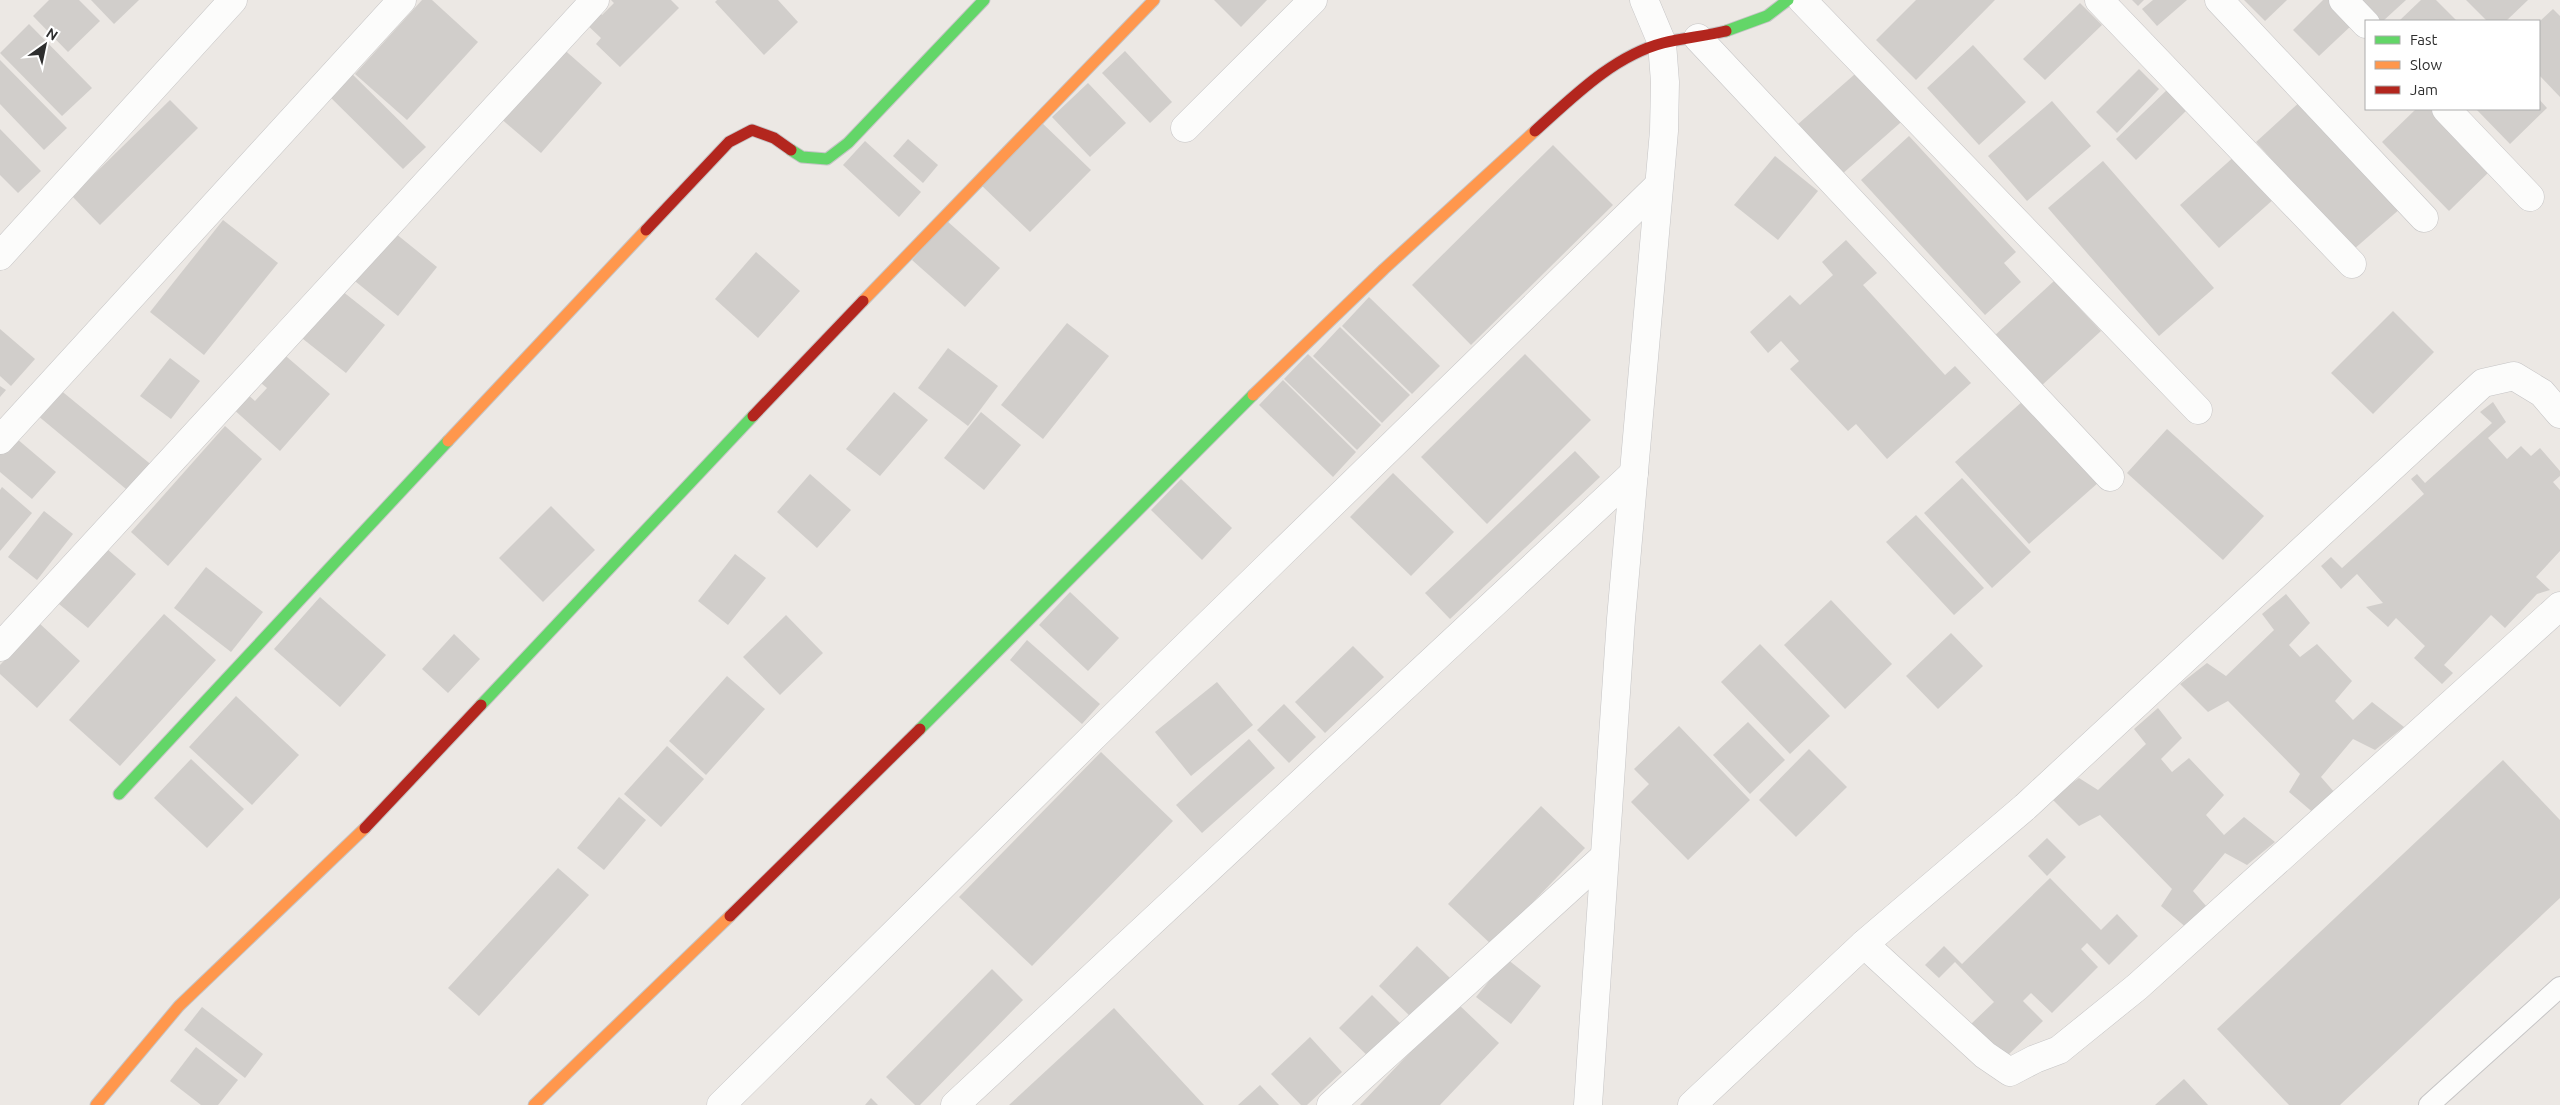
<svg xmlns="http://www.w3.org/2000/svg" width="2560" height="1105" font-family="Ubuntu,sans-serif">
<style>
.building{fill:#d1cecb}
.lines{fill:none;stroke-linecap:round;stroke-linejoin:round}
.lane-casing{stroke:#c5c4c5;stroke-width:22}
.street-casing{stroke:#c5c4c5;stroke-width:29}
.fast-casing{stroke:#c5c4c5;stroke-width:13}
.slow-casing{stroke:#c5c4c5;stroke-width:13}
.jam-casing{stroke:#c5c4c5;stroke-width:13}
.lane{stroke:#fcfcfb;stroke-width:20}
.street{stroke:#fcfcfb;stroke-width:28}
.fast{stroke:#63d668;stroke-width:11}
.slow{stroke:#ff974d;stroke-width:11}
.jam{stroke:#b3261e;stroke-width:11}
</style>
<rect width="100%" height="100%" fill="#ece8e4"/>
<g class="building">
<polygon points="49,0 79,0 100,21 68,52 33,16"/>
<polygon points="91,0 139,0 114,24"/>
<polygon points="422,0 432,0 478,42 407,120 355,74"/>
<polygon points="611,0 671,0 679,8 620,67 596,44 601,38 583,21 595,8 602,15 614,3"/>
<polygon points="717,0 778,0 798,22 764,55 715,2"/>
<polygon points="1214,0 1267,0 1241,27"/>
<polygon points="1916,0 1995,0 1916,80 1876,40"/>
<polygon points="2132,0 2144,0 2138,6"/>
<polygon points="2153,0 2187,0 2157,26 2142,9"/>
<polygon points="2244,0 2287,0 2265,21"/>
<polygon points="2323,0 2330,0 2353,24 2319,56 2293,30"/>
<polygon points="2357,0 2406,0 2383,21 2378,21"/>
<polygon points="2421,0 2436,0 2457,21 2399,21"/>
<polygon points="2466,0 2528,0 2506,21 2487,21"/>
<polygon points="2080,3 2102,25 2045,80 2023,59"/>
<polygon points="2553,9 2560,16 2560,97 2539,75 2539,22"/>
<polygon points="29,24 92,88 62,116 0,53"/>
<polygon points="1973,45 2026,102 1979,145 1927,88"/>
<polygon points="560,46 602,83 541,153 499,117"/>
<polygon points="1125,51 1172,102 1150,123 1102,73"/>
<polygon points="0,60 67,128 44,150 0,104"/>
<polygon points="345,67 426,147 403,169 322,89"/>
<polygon points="1863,67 1908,116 1841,175 1797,125"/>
<polygon points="2139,69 2159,89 2117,133 2096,112"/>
<polygon points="1088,83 1126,123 1090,157 1052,117"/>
<polygon points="2170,87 2190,107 2136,160 2116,139"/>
<polygon points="2303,99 2401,208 2353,250 2256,142"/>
<polygon points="2539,99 2547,108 2510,144 2476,109 2539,109"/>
<polygon points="170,100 198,128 100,225 72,196"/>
<polygon points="2052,101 2091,146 2027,201 1988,156"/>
<polygon points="2416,109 2439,109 2495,166 2449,211 2382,142"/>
<polygon points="1039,120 1091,170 1030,232 979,183"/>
<polygon points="0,129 41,171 18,193 0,175"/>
<polygon points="1909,136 2016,252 2004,263 2021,282 1985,315 1861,180"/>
<polygon points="908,139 938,165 923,183 893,156"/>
<polygon points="865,141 921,192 899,217 843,165"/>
<polygon points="1553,145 1613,205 1471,345 1412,285"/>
<polygon points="2236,155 2275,198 2219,248 2180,205"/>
<polygon points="1775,156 1818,191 1778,240 1734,205"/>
<polygon points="2103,161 2214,288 2159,336 2048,208"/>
<polygon points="223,220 278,263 204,355 150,312"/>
<polygon points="947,221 1000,268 965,307 912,260"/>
<polygon points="390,229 437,267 398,316 350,277"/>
<polygon points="1846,240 1877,273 1863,285 1945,375 1955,366 1971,383 1887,459 1856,424 1848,431 1790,369 1799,361 1781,341 1768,353 1750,332 1790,295 1800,305 1833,275 1822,262"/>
<polygon points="756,252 800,291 758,338 715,299"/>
<polygon points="2054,281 2101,331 2040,387 1993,337"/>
<polygon points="337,287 385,325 346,373 298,335"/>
<polygon points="1369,297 1440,366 1412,394 1342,326"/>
<polygon points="2393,311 2434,352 2373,414 2331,373"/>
<polygon points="1067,323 1109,356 1043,439 1001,405"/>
<polygon points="1340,327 1410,395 1382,423 1313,356"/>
<polygon points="0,329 35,359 11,386 0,376"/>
<polygon points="948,348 998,386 968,426 918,388"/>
<polygon points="280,351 330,394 280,451 231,407 245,392 255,401 267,388 256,379"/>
<polygon points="1308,354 1381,425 1357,450 1284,379"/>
<polygon points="1525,354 1591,420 1487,524 1421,457"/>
<polygon points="170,358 200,381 171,419 140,396"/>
<polygon points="1283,380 1356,452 1333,477 1259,405"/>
<polygon points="53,384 154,467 132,494 31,410"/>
<polygon points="0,386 6,390 0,397"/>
<polygon points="894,392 928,420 880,476 846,449"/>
<polygon points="2024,400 2099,482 2029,544 1955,462"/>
<polygon points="2493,402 2506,422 2488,438 2507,459 2521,446 2531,456 2540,448 2560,471 2560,476 2553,482 2560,490 2560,551 2536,577 2550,590 2537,594 2505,628 2491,615 2444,665 2453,673 2442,684 2414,658 2425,646 2396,618 2388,627 2366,607 2383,603 2357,574 2341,589 2321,566 2331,557 2342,568 2424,494 2411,479 2417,474 2425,483 2492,423 2480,412"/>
<polygon points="981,412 1021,445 984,490 944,458"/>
<polygon points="225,426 262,459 168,566 131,532"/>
<polygon points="2167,429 2264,516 2223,560 2127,473"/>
<polygon points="10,433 56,472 32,499 0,472 0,444"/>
<polygon points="1575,451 1600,477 1450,619 1425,593"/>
<polygon points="1393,473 1454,532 1411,576 1350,517"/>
<polygon points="810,474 851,510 817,548 777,512"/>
<polygon points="1962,478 2031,552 1992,588 1924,513"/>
<polygon points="1181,479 1232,528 1202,560 1151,510"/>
<polygon points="2,487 32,513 0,551 0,490"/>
<polygon points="551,506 595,550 543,602 499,558"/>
<polygon points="44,511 73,534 37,580 8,557"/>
<polygon points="1916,515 1984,588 1954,615 1886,542"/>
<polygon points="107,549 136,574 88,628 59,604"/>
<polygon points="735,554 766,578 728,625 698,601"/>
<polygon points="206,567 263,612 231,652 174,608"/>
<polygon points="1070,592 1119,638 1088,671 1039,625"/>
<polygon points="2286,594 2310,623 2289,645 2300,657 2317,644 2352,681 2335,701 2353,720 2372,702 2404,727 2375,750 2353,739 2321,777 2335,793 2316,815 2289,792 2300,774 2228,701 2208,712 2180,684 2207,663 2226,676 2274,630 2262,614"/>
<polygon points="320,597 386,655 340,707 274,649"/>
<polygon points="1831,600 1892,664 1845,709 1784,645"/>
<polygon points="164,614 216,660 120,766 69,720"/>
<polygon points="786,615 823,653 780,695 743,657"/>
<polygon points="39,623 80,661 37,708 0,674 0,665"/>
<polygon points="1951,633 1983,666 1938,709 1906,676"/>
<polygon points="454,634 480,659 448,693 422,669"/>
<polygon points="1027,640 1100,704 1082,724 1010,660"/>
<polygon points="1760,644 1830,716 1790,754 1721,682"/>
<polygon points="1353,646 1384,677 1325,733 1295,702"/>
<polygon points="727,676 765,709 706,775 669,741"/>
<polygon points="1217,682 1253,725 1191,776 1155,732"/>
<polygon points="236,696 299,755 252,805 189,747"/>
<polygon points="1284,704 1316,737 1289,763 1257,730"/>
<polygon points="2158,708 2182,738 2161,759 2172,772 2189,758 2224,795 2206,815 2224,835 2244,817 2275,842 2247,865 2225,853 2193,891 2207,907 2188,929 2161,906 2172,889 2100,815 2079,826 2051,798 2079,778 2098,790 2146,744 2134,729"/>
<polygon points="1748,722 1785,760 1750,794 1713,755"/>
<polygon points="1679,726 1750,800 1688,860 1631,802 1649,784 1634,769"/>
<polygon points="1249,739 1275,768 1202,833 1176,805"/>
<polygon points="667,746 704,779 661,827 624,794"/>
<polygon points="1809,749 1847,787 1796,837 1759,800"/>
<polygon points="1101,752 1173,821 1032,966 959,897"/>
<polygon points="191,759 244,809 207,848 154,798"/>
<polygon points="2503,760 2560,820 2560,898 2340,1105 2289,1105 2217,1029"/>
<polygon points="619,797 646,820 604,870 577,848"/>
<polygon points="1541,806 1585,848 1492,945 1448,904"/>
<polygon points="2047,838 2066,857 2047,876 2028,856"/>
<polygon points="558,868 589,895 479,1016 448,988"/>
<polygon points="2050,878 2101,930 2117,914 2138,936 2109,965 2087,943 2081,949 2098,967 2052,1013 2031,993 2023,1001 2043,1021 2005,1058 1971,1024 1994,1002 1955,962 1939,978 1925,965 1944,946 1962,964"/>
<polygon points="1417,946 1452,980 1413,1019 1379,986"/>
<polygon points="1507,959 1541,986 1511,1024 1476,997"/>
<polygon points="992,969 1023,1000 920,1105 915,1105 886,1077"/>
<polygon points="1372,995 1408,1031 1376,1064 1339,1028"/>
<polygon points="1457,1003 1499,1043 1440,1105 1360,1105"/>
<polygon points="202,1007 263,1054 245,1078 184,1030"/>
<polygon points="1114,1008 1204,1105 1009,1105"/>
<polygon points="1310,1037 1342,1072 1307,1105 1301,1105 1271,1074"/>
<polygon points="196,1047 238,1080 218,1105 201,1105 170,1081"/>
<polygon points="2184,1079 2208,1105 2155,1105"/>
<polygon points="1260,1085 1279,1105 1238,1105"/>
<polygon points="871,1098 878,1105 865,1105"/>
</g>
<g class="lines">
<defs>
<polyline id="lane" points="2429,1105 2560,987"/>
<g id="street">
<polyline points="1802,0 2198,410"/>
<polyline points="2099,0 2352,264"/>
<polyline points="2219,0 2424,218"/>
<polyline points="2343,0 2366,24"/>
<polyline points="1698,38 2110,477"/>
<polyline points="2446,109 2530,197"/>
<polyline points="1185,128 1313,0"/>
<polyline points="0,256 233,0"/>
<polyline points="0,440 402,0"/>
<polyline points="0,647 595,0"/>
<polyline points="1864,944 1985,1055 2010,1072 2035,1059 2059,1050 2137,987 2560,606"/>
<polyline points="721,1105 1096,734 1658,186"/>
<polyline points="955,1105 1634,473"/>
<polyline points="1331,1105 1604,857"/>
<polyline points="1588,1105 1621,619 1664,131 1665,82 1662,43 1644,0"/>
<polyline points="1692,1105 1864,944 2025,807 2483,383 2514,376 2542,393 2560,414"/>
</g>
<g id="fast">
<polyline points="1726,31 1767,16 1788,0"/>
<polyline points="791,150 802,157 827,159 848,143 984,0"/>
<polyline points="481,705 753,416"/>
<polyline points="920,729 1253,395"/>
<polyline points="119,794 448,441"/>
</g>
<g id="slow">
<polyline points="863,301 1154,0"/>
<polyline points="1253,395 1384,269 1535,131"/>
<polyline points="448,441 646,230"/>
<polyline points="96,1105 179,1006 365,828"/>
<polyline points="534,1105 730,916"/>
</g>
<g id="jam">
<path d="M1535,131C1572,98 1613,56 1663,43C1683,38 1705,36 1726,31"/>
<polyline points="646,230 729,142 752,130 774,138 791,150"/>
<polyline points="753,416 863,301"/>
<polyline points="365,828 481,705"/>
<polyline points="730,916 920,729"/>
</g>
</defs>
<use href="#lane" class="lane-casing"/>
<use href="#street" class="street-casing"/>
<use href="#fast" class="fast-casing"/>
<use href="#slow" class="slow-casing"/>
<use href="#jam" class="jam-casing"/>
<use href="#lane" class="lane"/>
<use href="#street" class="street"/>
<use href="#fast" class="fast"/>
<use href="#slow" class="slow"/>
<use href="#jam" class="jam"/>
</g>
<rect x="2365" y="20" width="175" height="90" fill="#ffffff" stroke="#ababab"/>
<rect x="2375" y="36" width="25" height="8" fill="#63d668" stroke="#ababab"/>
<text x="2410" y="45" font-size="15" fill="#2e2e2e">Fast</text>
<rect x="2375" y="61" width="25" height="8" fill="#ff974d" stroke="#ababab"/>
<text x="2410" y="70" font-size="15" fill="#2e2e2e">Slow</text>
<rect x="2375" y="86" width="25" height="8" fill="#b3261e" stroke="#ababab"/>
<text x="2410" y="95" font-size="15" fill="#2e2e2e">Jam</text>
<g transform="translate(45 45) rotate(33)" stroke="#ffffff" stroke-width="4" paint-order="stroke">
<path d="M0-4L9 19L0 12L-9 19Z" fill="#2e2e2e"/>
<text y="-8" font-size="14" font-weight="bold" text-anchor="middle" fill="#2e2e2e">N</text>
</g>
</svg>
